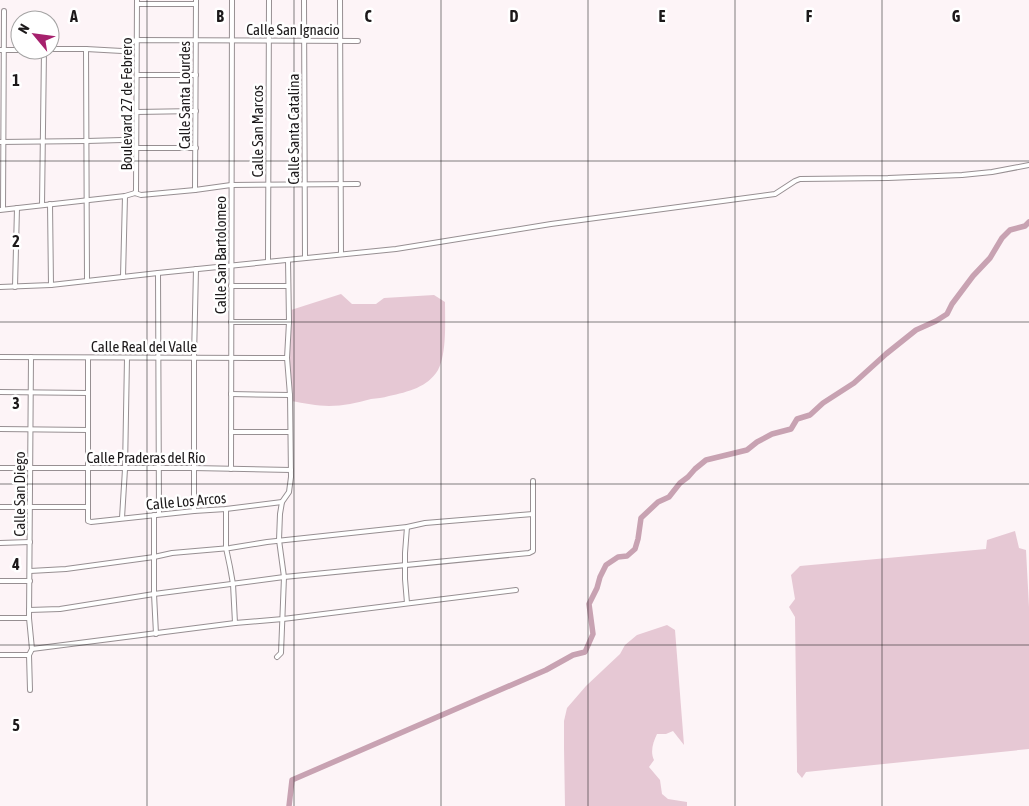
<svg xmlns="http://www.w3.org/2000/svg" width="1029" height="806" font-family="'Asap Condensed',sans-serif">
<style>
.green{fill:#e6c8d4}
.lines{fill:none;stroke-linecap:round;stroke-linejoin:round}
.canal{stroke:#c8a2b2;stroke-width:5.5}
.minor-casing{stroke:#978f92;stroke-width:6}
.minor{stroke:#fff;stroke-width:4}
.grid{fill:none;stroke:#1c191a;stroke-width:1;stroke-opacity:0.55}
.labels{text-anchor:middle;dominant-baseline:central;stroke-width:5;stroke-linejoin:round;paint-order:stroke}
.street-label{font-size:15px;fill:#1c191a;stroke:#fff}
.grid-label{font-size:16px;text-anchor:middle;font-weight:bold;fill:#1c191a;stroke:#fff;stroke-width:5;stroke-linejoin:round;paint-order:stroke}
</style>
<rect width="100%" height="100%" fill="#fdf4f7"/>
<g class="green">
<path d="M341,294L352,304H376L384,298L434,295L445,302C445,321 447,353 438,370C428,387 408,392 389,396C383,398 377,398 371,399C357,403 343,406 329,406C317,406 304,403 291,401L288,395L291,310Z"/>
<polygon points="1015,531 1019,548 1026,550 1029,607 1029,749 806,772 802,778 797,772 797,765 795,617 789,607 795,599 791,575 800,566 986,549 987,540"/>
<path d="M667,625L675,630L684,745L673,731L666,734H657C653,742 650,752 654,760L649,767L660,780L662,794L668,799L687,802V806H565L564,748V721L567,708L586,686L620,654L625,645L637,635Z"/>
</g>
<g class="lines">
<polyline class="canal" points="289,806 292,780 546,670 573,655 585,652 593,634 589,604 597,588 600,577 606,565 618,557 627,556 635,549 638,539 641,518 658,502 669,497 680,483 688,477 695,469 706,460 747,450 757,442 772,434 791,429 797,419 810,415 823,403 854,383 886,354 916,330 936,321 947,314 952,304 973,276 990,258 1002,238 1010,230 1025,226 1029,222"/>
<defs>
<g id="minor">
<polyline points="304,0 305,258"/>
<polyline points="340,0 341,254"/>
<polyline points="137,4 196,4"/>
<polyline points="44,20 44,18"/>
<path d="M50,49H86L122,51C129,50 130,41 137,40L358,41"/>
<polyline points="86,49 87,281"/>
<polyline points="0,50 20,50"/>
<polyline points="137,75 196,75"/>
<polyline points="137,112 196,111"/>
<polyline points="0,142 87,141 122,140"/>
<polyline points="136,148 196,148"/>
<polyline points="195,190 196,0"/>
<polyline points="135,193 136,191 137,0"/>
<polyline points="50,204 51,285"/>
<polyline points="42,205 44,50"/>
<polyline points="3,209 4,11"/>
<polyline points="0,210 125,196 135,193 141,195 195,190 231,185 358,184"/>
<polyline points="268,261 269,0"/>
<polyline points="158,273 159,514"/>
<polyline points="123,277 125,196"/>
<polyline points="231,286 288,286"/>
<polyline points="0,287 51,285 158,273 396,249 551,224 775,194 795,181 800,179 888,178 962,175 992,172 1029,165"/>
<polyline points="15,287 17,208"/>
<polyline points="231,322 289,322"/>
<polyline points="0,357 287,358"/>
<polyline points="88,358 88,521 91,522 194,511 226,509 282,502"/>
<polyline points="0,392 88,393"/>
<polyline points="231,394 290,395"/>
<polyline points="0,429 88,430"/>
<polyline points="231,432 290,432"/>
<polyline points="0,468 193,468 291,470"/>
<polyline points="231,469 232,0"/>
<polyline points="0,507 88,507"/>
<polyline points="226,509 226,548 230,567 233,584 235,623"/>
<polyline points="194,511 194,357 196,269"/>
<polyline points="154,515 154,594 156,634"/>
<polyline points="122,518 125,469 127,358"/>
<polyline points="0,543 30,542"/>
<polyline points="30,571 66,569 154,557 172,553 230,548 267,542 407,527 425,523 533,514"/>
<polyline points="0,581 30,581"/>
<polyline points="407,603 405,579 405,553 407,527"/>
<polyline points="29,610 60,609 154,594 284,577 529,553 533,551 533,481"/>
<polyline points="0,618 29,618"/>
<polyline points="32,649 235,623 283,619 516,590"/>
<polyline points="0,655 29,655"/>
<polyline points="277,657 281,653 284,577 279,540 280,514 282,502 289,492 291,477 290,395 287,358 289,322 288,260"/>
<polyline points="30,690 29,655 32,649 29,618 31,357"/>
</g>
</defs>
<use href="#minor" class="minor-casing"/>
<use href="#minor" class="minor"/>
</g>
<path class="grid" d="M147,0V806M294,0V806M441,0V806M588,0V806M735,0V806M882,0V806M0,161H1029M0,322H1029M0,484H1029M0,645H1029"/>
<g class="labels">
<g class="street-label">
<text x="293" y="29">Calle San Ignacio</text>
<text transform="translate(184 95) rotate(-90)">Calle Santa Lourdes</text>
<text transform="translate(126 104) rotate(-90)">Boulevard 27 de Febrero</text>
<text transform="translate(293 129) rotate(-90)">Calle Santa Catalina</text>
<text transform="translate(257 131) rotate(-90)">Calle San Marcos</text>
<text transform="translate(220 255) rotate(-90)">Calle San Bartolomeo</text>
<text x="144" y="346">Calle Real del Valle</text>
<text x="146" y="457">Calle Praderas del Río</text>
<text transform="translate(19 494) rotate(-90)">Calle San Diego</text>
<text transform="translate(186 501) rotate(-5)">Calle Los Arcos</text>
</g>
</g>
<g class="grid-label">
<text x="74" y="22">A</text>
<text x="220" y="22">B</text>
<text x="368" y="22">C</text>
<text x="514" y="22">D</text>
<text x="662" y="22">E</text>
<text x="809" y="22">F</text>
<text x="956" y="22">G</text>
<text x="16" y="86">1</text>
<text x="16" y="247">2</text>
<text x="16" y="409">3</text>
<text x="16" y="570">4</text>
<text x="16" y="731">5</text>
</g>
<g transform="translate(35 35) rotate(299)"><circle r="24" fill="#ffffff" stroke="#a4a3a3"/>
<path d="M0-4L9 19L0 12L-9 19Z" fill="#a6216d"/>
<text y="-8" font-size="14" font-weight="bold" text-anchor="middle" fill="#1c191a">N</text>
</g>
</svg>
